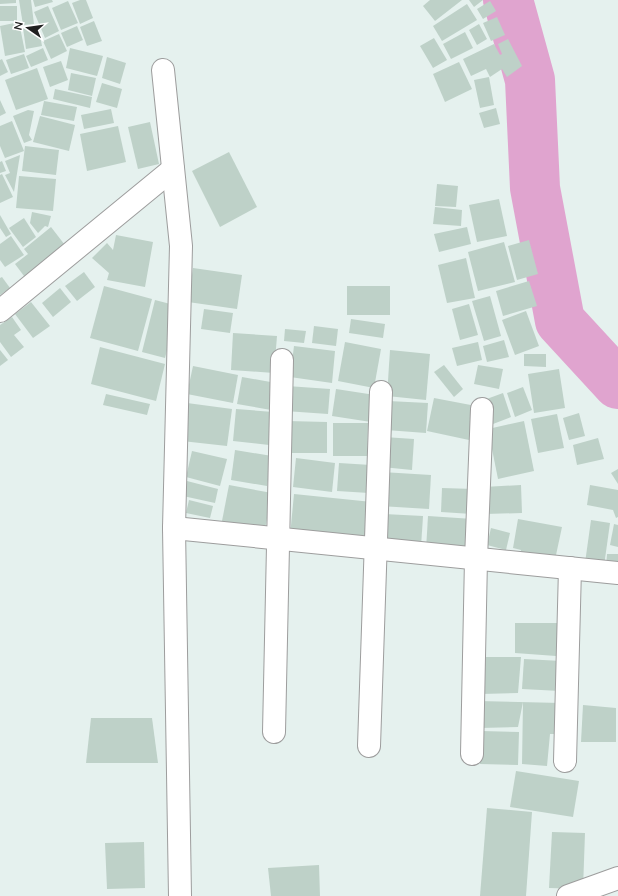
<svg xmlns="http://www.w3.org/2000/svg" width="618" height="896" font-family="Mulish,sans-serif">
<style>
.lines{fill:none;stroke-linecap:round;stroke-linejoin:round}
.river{stroke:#e0a4cf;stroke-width:50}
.building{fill:#bed1c8}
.minor-casing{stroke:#9d9d9d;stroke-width:24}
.minor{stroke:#fff;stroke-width:22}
</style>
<rect width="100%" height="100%" fill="#e5f1ee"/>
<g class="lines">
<polyline class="river" points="508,0 530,80 535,188 560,321 618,384"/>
</g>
<g class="building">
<polygon points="0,0 16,0 16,3 0,4"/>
<polygon points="19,0 31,0 34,24 23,25"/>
<polygon points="33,0 52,0 53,2 35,7"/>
<polygon points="80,0 86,0 93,18 80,24 72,3"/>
<polygon points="430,0 462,0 435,21 423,6"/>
<polygon points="469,0 483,0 474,7"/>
<polygon points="68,1 78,23 61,30 52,8"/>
<polygon points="490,1 496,11 483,19 477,9"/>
<polygon points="467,4 477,20 442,41 433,26"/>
<rect x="0" y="6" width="17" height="15"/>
<polygon points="48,6 59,31 45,38 34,12"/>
<polygon points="497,17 505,35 491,41 483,23"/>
<polygon points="94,21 102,41 87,46 80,27"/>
<polygon points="19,22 25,52 5,56 0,26"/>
<polygon points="479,24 487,39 477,45 469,30"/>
<polygon points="38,25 42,46 26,49 23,28"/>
<polygon points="77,26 83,40 67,47 61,33"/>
<polygon points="465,32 473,48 451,59 443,44"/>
<polygon points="59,34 67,51 51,59 43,41"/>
<polygon points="434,38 447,60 433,68 420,46"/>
<polygon points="508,39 522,66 507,77 502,69 490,77 486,69 471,76 463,59 494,44 500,55 502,54 498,44"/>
<polygon points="43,48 48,60 31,67 26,56"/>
<polygon points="70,48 103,56 97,76 66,68"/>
<polygon points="24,54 29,68 11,74 6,60"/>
<polygon points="107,57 126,63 120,84 102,78"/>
<polygon points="2,59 8,72 0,76 0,60"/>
<polygon points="61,61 68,80 50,87 43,67"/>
<polygon points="459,62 472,89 445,102 433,74"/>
<polygon points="37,68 48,99 16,110 5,80"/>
<polygon points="71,73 96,78 92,96 68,90"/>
<polygon points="489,77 494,105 480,108 474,80"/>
<polygon points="102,83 122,89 117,108 96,102"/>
<polygon points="55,89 92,97 90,108 53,99"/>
<polygon points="0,100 6,113 0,116"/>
<polygon points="44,101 77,107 74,121 41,115"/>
<polygon points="496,108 500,124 484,128 479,113"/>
<polygon points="111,109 114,123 84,129 81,115"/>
<polygon points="28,110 34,111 29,135 32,140 24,143 13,116"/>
<polygon points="40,116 75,125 69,151 33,142"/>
<polygon points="12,121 24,151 5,158 0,146 0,126"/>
<polygon points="150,122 159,164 138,169 128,127"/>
<polygon points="118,126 126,162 87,171 80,134"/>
<polygon points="25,146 59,150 56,175 22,171"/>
<polygon points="229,152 257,207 220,227 192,171"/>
<polygon points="20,155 14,192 5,175 10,173 5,161"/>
<polygon points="2,161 6,171 0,173 0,162"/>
<polygon points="2,174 13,197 0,203 0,175"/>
<polygon points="19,176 56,179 53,211 16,208"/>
<polygon points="437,184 458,186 456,207 435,206"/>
<polygon points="499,199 507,236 477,242 469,205"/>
<polygon points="435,207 462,210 461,226 433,224"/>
<polygon points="32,212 51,216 48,227 45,226 38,233 30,223"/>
<polygon points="0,215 11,234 6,237 0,228"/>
<polygon points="24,218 36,237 23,247 9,228"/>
<polygon points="51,227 68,249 27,280 15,264 28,254 24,249"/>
<polygon points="467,227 471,244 439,252 434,234"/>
<polygon points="116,235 153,242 145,287 107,280 109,273 92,258 107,243 113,250"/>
<polygon points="11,236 24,255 5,267 0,260 0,244"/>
<polygon points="529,240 538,274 517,280 508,246"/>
<polygon points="504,242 515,282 478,291 468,252"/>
<polygon points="466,258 475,298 447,303 438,265"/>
<polygon points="193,268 242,275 237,309 188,302"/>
<polygon points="84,272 95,287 77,301 65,286"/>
<polygon points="2,277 10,288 0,295 0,278"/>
<polygon points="529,281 537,306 503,316 496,291"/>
<polygon points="104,286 152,299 138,351 90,338"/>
<rect x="347" y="286" width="43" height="29"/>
<polygon points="60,288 71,302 53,317 42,303"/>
<polygon points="490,296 501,336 484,341 472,301"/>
<polygon points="155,300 178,306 165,358 142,352"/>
<polygon points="31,302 50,326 33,338 15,314"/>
<polygon points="469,304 478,335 460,340 452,309"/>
<polygon points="204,309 233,313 230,333 201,329"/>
<polygon points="526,311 539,346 515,355 502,320"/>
<polygon points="12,317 21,330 14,335 24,347 11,357 0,342 0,325"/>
<polygon points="351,319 385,324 383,338 349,333"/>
<polygon points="314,326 338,329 336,346 312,343"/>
<polygon points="285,329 306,331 304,343 284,341"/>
<polygon points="233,333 277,336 274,373 231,370"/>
<polygon points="504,340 509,357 487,362 483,346"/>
<polygon points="345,342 381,349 374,388 338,381"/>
<polygon points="478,342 482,360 457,366 452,348"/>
<polygon points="294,346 335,351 332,383 290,377"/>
<polygon points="100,347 165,364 156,401 91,384"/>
<polygon points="0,350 8,360 0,366"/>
<polygon points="390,350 430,354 426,400 387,396"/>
<polygon points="524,354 546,354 546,367 524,366"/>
<polygon points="444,365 463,389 454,397 434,372"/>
<polygon points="478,365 503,369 499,389 474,384"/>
<polygon points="193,366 238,375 233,403 187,394"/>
<polygon points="559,369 565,408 534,413 528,374"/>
<polygon points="242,377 276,383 271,410 237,404"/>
<polygon points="287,386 330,389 328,414 285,411"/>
<polygon points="523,387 532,410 515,417 507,393"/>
<polygon points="336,389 375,395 371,422 332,416"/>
<polygon points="503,393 511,417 493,424 484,400"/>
<polygon points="106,394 150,404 147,415 103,405"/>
<polygon points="434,398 476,406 469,440 427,431"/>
<polygon points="388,401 428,403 426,433 386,430"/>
<polygon points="187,403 232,409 227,446 182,441"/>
<polygon points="236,409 273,412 269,445 233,441"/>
<polygon points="579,413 585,436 569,440 563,418"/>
<polygon points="557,414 564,448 538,453 531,419"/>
<polygon points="287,421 327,422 327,453 287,453"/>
<polygon points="524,421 534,471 498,479 488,429"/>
<polygon points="333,423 368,423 367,456 333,456"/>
<polygon points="384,437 414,439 412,470 382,467"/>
<polygon points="598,438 604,459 577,465 573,445"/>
<polygon points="235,450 272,456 267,486 231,480"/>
<polygon points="192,451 227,459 220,486 186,477"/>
<polygon points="296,458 335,463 332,492 293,487"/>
<polygon points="339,463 371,465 369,493 337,491"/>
<polygon points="618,469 618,484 611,473"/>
<polygon points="382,472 431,475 429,509 380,506"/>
<polygon points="187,481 218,489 215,503 183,496"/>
<polygon points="229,485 272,493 265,529 222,521"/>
<polygon points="521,485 522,513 485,514 484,487"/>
<polygon points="590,485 618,490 618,517 616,518 613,510 587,505"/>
<polygon points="442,488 474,489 472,514 441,512"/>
<polygon points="294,494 372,502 367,543 290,536"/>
<polygon points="189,500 213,506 210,518 186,513"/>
<polygon points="384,514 423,516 421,547 382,544"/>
<polygon points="428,516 473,519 470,553 426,550"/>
<polygon points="518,519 562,527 556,555 547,554 545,561 520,556 521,550 513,548"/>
<polygon points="591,520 610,523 604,566 585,563"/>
<polygon points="614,524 618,525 618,547 610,545"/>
<polygon points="491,528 510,533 506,550 487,545"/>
<polygon points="607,554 618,554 618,568 606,567"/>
<polygon points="515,623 558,623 556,656 515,653"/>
<polygon points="486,657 521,657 518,693 481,694"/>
<polygon points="524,659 562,661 560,691 522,689"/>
<polygon points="478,701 561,703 561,734 550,734 547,766 522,764 523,702 518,727 480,728"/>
<polygon points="583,705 616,708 616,742 581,742"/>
<polygon points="91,718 152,718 158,763 86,763"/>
<polygon points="481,731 519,732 518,765 480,764"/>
<polygon points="516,771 579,781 573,817 510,807"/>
<polygon points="487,808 532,812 526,896 480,896"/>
<polygon points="552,832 585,833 583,889 549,888"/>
<polygon points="144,842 145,888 107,889 105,843"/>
<polygon points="319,865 320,896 271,896 268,868"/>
</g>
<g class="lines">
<defs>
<g id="minor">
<polyline points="163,70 181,246 174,528 180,896"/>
<polyline points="0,311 173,169"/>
<polyline points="174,528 618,573"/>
<polyline points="274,732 282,360"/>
<polyline points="369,746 381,392"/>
<polyline points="472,754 476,559 482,409"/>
<polyline points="565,761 570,568"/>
<polyline points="568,896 618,878"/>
</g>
</defs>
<use href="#minor" class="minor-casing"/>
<use href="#minor" class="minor"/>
</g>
<g transform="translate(28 28) rotate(283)" stroke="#ffffff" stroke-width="3" paint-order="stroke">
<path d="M0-3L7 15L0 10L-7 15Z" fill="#202020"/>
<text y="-6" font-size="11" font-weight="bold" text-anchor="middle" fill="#202020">N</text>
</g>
</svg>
